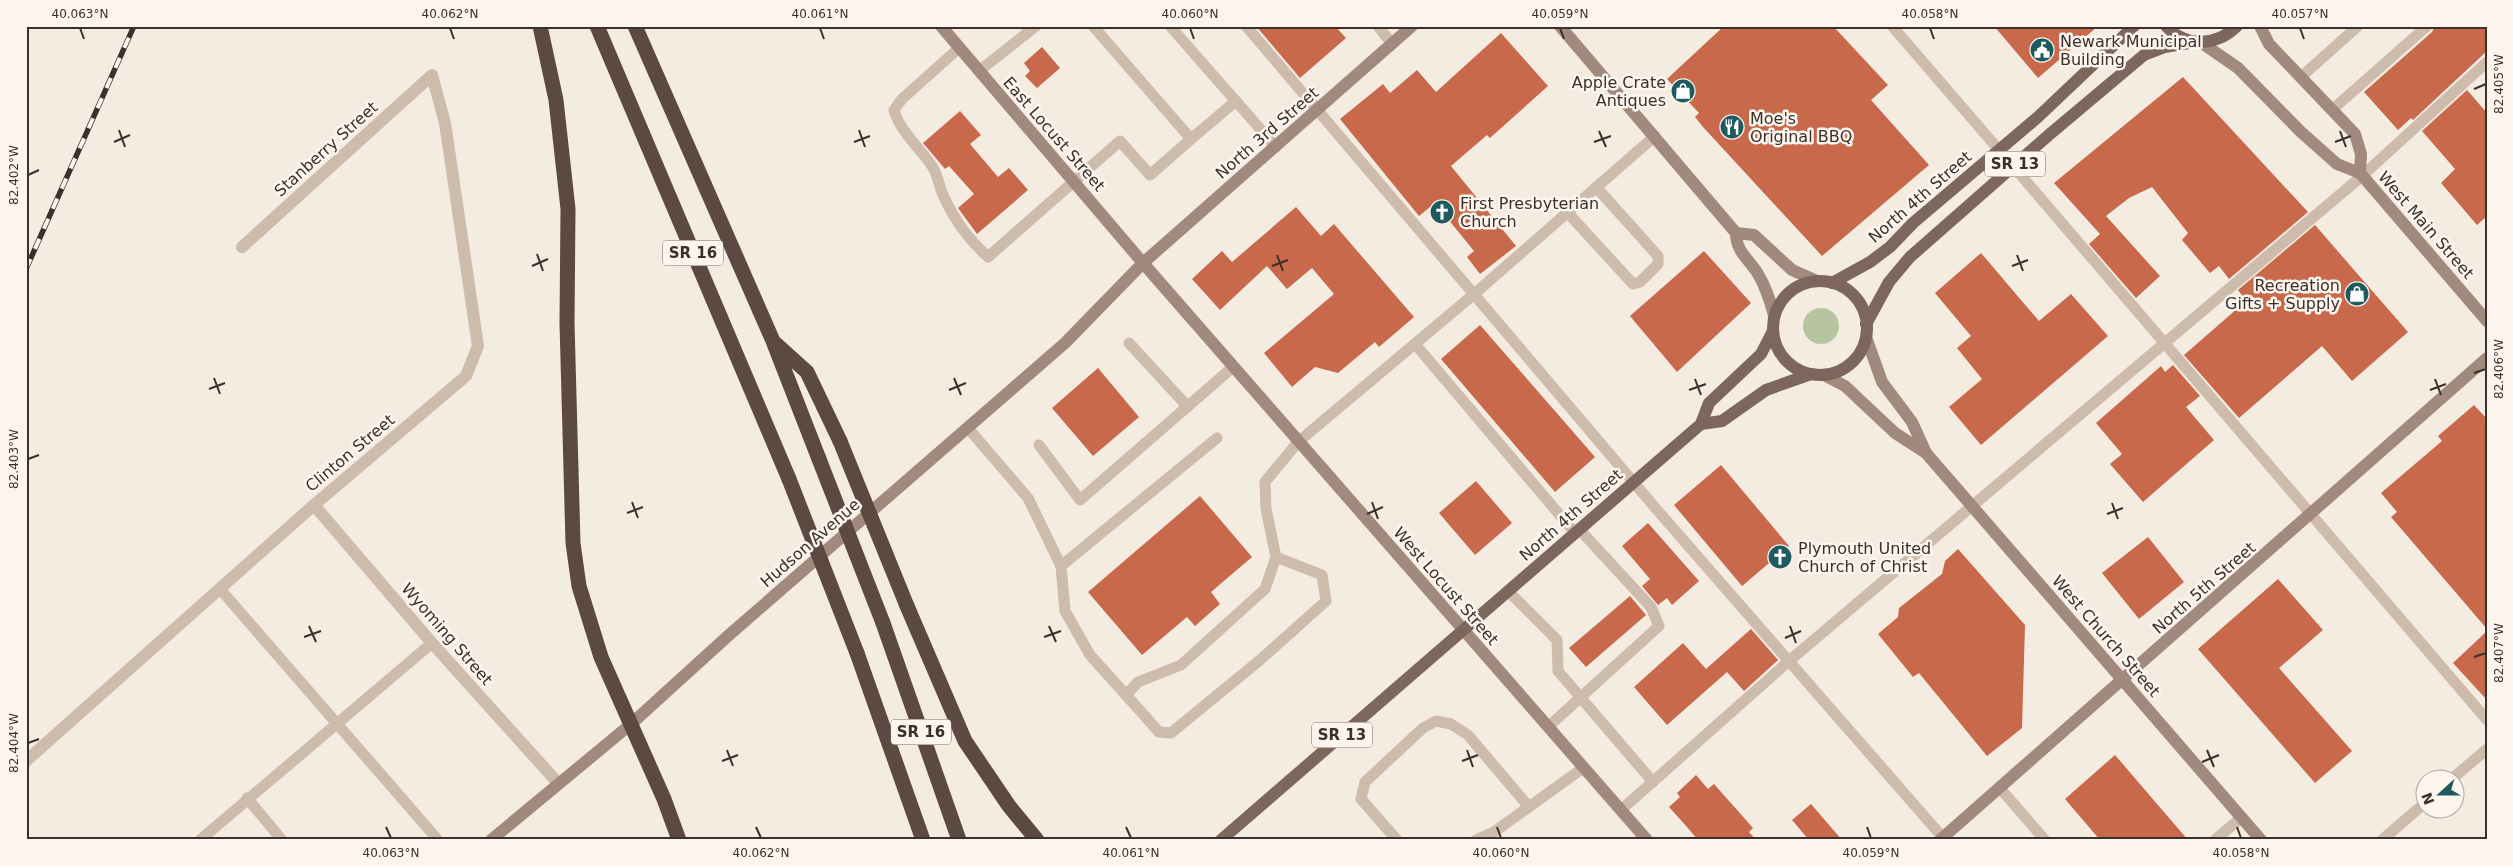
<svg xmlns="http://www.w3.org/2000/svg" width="2513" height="866" font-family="'DejaVu Sans',sans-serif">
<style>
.green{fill:#b8c4a0}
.building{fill:#c8694b}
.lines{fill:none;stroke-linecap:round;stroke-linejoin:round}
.lane{stroke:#cdbbac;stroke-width:11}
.street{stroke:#cdbbac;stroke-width:12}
.secondary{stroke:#a18a7d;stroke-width:12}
.primary{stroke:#7d675c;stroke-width:12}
.highway{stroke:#5c4a42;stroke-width:15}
.rail-casing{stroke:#3b302b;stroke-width:5.5}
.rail{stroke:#fbf5ee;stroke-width:4;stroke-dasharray:11;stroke-linecap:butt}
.highway-bridge{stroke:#5c4a42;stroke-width:15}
.ticks{fill:none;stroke:#3b302b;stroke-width:2}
.labels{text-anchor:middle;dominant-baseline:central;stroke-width:5;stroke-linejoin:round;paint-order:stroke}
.shield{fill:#fbf5ee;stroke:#756b66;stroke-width:1}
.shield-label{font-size:15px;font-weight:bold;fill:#3b302b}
.poi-label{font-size:16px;fill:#3b302b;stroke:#fbf5ee;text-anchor:start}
.street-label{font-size:16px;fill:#3b302b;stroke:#fbf5ee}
.neatline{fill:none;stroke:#3b302b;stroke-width:2}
.ticks-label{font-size:12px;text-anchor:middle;fill:#3b302b}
</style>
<rect width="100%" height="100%" fill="#f4ebe1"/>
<circle class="green" cx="1821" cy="326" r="18"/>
<g class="building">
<polygon points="1256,26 1335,26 1346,38 1300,78"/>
<polygon points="1724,26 1833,26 1888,85 1871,100 1929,165 1822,256 1703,127 1695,117 1699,113 1667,79"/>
<polygon points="1994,26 2098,26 2038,78"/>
<polygon points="2435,26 2487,26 2487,51 2413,120 2411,118 2398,130 2364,92 2432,32"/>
<polygon points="1501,33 1548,86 1490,138 1487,135 1451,166 1516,246 1480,274 1467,257 1474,251 1435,203 1419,216 1340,119 1383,84 1390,93 1417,70 1436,92"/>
<polygon points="1042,47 1060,68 1037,88 1025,76 1030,71 1024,63"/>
<polygon points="2183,77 2308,212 2229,279 2219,266 2210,273 2182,240 2188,233 2152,187 2129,198 2106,216 2160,276 2136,298 2089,244 2100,234 2054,183"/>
<polygon points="2467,90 2487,113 2487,216 2477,225 2441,183 2455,169 2422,131"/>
<polygon points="960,111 981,135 970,144 998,177 1009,168 1028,190 977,234 958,208 974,194 949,166 945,169 923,143"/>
<polygon points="1296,207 1321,236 1334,224 1414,317 1379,347 1375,342 1338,373 1315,367 1292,387 1264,353 1334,294 1312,268 1287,289 1267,266 1220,310 1192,279 1222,251 1232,262"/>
<polygon points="2315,225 2408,332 2352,381 2322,346 2239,418 2184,355 2246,301 2238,290"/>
<polygon points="1704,251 1751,303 1677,372 1630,316"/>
<polygon points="1981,253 2039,321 2071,294 2108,336 1981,445 1949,407 1982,379 1957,348 1971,336 1935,293"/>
<polygon points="1480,325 1595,457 1555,492 1441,359"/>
<polygon points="2173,365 2200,396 2186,407 2214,440 2143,502 2110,464 2122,454 2096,423 2161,366 2165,372"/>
<polygon points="1098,368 1139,417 1093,456 1052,408"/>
<polygon points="2474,405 2487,419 2487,629 2391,517 2397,512 2381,493 2442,441 2438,436"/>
<polygon points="1721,465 1789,546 1742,586 1674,505"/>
<polygon points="1476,481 1512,523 1475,555 1439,513"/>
<polygon points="1200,496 1252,557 1211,592 1220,604 1195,626 1187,617 1142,655 1088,592"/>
<polygon points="1648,523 1699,581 1672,605 1667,598 1658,605 1642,586 1650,579 1622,546"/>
<polygon points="2148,537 2184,582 2139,619 2102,573"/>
<polygon points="1958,549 2025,625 2022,728 1987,756 1919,673 1913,677 1878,634 1898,617 1899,608 1942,574 1945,561"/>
<polygon points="2278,579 2323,630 2279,668 2352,751 2315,783 2198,649"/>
<polygon points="1630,596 1646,615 1586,667 1569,648"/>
<polygon points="1751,629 1778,660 1744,691 1727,672 1667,725 1634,687 1683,643 1706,669"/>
<polygon points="2487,631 2487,700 2453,663"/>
<polygon points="2115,755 2188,840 2100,840 2065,799"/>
<polygon points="1696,775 1708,789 1714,784 1753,828 1749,832 1756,840 1698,840 1687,827 1669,807 1680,797 1677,793"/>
<polygon points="1811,804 1842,840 1809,840 1792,820"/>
</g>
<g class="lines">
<g class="lane">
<polyline points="1170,26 1276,147"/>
<polyline points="1246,26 1658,511 1945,840"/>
<polyline points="1378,26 1392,44"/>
<polyline points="1892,26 1999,150"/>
<path d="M959,48L902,99L894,110C899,130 920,148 932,166C938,175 939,186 943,195C954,220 968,239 988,257L1120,141L1150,175L1191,139L1093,26"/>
<polyline points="979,71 1036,26"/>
<polyline points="2301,77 2358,26"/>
<polyline points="2333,109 2427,26"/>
<polyline points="1191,139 1236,101"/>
<polyline points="2013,166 2487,720"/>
<polyline points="1567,212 1633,284 1640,282 1658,264 1658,256 1596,187"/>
<polyline points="1129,343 1188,407"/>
<polyline points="1415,344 1575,533"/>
<polyline points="968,428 1028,498 1061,566"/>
<polyline points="1039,445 1080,500 1233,367"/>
<polyline points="1276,557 1322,575 1326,601 1260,660 1171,733 1159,732 1126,695 1138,682 1181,665 1265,589 1276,557 1266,509 1265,482 1298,442 1473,295 1655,136"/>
<polyline points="220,589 438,840"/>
<polyline points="1508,591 1557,640 1558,671 1653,782"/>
<polyline points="1126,695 1090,655 1065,611 1061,566 1217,438"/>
<polyline points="1548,727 1659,626 1651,607 1580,530"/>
<polyline points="2453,778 2487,749"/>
<polyline points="1999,787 2045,840"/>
<polyline points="247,798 282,840"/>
<polyline points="1621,810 1789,661 2362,176 2487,62"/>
<polyline points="200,840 432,643"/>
<polyline points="1397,840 1361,799 1365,782 1423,728 1436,721 1451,724 1468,735 1529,807"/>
<polyline points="1476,840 1494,832 1583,768"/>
<polyline points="2215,840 2242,817"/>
<polyline points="2382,840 2426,802"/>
</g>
<g class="street">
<polyline points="314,505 432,643 558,783"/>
<polyline points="26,761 314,505 466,376 478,346 445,123 432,75 242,247"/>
</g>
<g class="secondary">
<polyline points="941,26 1143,263 1647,840"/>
<path d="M1560,26L1736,233C1736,252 1749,259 1758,274C1766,287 1770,301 1774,315"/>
<polyline points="2260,26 2269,44 2355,134 2361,154 2360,173"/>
<polyline points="2202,43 2238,68 2301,132 2337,164 2360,173"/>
<polyline points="2360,173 2487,321"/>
<polyline points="1736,233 1754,235 1792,270 1817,281"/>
<polyline points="1866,337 1882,382 1912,422 1926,453"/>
<polyline points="1824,375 1845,386 1895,433 1926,453 2261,840"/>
<polyline points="491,840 631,724 729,635 1065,343 1143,263 1412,26"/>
<polyline points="1940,840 2487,358"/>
</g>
<g class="primary">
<path d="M2166,26C2186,48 2217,46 2237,26"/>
<circle cx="1820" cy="328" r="47"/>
<polyline points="1832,283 1870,262 1890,247 1913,223 2038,117 2134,26"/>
<polyline points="1866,324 1889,282 1910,257 2050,134 2144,55 2165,47 2195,42"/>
<polyline points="1701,424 1722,421 1766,390 1811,374"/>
<polyline points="1221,840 1701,424 1709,403 1761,354 1773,331"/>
</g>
<g class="highway">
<polyline points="540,26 556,100 568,209 567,323 573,543 579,586 601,657 664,799 679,840"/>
<polyline points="597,26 789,479"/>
<polyline points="635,26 773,341 819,459"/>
<polyline points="776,344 807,372 840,441"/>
<polyline points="907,606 965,741 1009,806 1037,840"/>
<polyline points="883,623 959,840"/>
<polyline points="857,653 923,840"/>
</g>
<defs>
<polyline id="rail" points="26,269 134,26"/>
</defs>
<use href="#rail" class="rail-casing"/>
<use href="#rail" class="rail"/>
<g class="highway-bridge">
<polyline points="840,441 907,606"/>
<polyline points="819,459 883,623"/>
<polyline points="789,479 857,653"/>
</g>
</g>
<path class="ticks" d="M80,28L84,39M450,28L454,39M820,28L824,39M1190,28L1194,39M1560,28L1564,39M1930,28L1934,39M2300,28L2304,39M2474,89L2486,84M119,130L125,147M859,130L865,147M1599,131L1606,147M2340,131L2346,147M114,142L130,135M854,142L870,136M1594,142L1611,136M2335,142L2351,136M28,175L39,170M537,254L543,271M1277,255L1283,271M2017,255L2023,271M532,266L548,259M1272,266L1288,260M2012,266L2028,260M2474,373L2486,369M214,378L220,394M954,378L961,395M1695,379L1701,395M2435,379L2441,395M209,389L225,383M949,390L966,383M1689,390L1706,384M2430,390L2446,384M28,459L39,455M632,502L638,518M1372,502L1378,519M2112,503L2118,519M627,513L643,507M1367,514L1383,507M2107,514L2123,508M309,626L316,642M1049,626L1056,642M1790,626L1796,643M304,637L321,631M1044,637L1061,631M1785,638L1801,631M2474,657L2486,653M28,743L39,739M727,750L733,766M1467,750L1473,767M2207,750L2214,767M722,761L738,755M1462,761L1478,755M2202,762L2219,755M386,827L391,838M756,827L761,838M1126,827L1131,838M1497,827L1501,838M1867,827L1871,838M2237,827L2241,838"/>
<defs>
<symbol id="civic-disc" viewBox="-11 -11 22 22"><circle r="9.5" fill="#1f5a5e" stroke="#fbf5ee"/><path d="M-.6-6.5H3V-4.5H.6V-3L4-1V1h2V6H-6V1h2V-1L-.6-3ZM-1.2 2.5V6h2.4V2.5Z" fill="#fff"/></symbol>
<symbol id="shop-disc" viewBox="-11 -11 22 22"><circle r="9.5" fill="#1f5a5e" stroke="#fbf5ee"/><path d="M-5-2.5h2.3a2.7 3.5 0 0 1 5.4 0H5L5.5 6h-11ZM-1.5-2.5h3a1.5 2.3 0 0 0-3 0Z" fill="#fff"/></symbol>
<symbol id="restaurant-disc" viewBox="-11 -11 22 22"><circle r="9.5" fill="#1f5a5e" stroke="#fbf5ee"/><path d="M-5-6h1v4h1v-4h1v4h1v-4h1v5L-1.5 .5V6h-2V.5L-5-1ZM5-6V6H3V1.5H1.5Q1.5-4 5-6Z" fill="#fff"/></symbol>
<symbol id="church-disc" viewBox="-11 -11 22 22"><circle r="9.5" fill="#1f5a5e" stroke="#fbf5ee"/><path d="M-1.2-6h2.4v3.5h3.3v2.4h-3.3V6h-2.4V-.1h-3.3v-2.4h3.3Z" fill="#fff"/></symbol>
</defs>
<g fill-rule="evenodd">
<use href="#civic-disc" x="2028" y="36" width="28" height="28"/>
<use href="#shop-disc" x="1669" y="77" width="28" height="28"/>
<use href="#restaurant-disc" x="1718" y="113" width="28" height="28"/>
<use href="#church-disc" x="1428" y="198" width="28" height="28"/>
<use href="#shop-disc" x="2343" y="280" width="28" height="28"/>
<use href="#church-disc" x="1766" y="543" width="28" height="28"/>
</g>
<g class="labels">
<g class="shield">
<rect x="1985" y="151.5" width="60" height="25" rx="4"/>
<rect x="663" y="240.5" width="60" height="25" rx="4"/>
<rect x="891" y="719.5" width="60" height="25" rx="4"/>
<rect x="1312" y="722.5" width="60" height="25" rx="4"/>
</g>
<g class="shield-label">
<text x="2015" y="164">SR 13</text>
<text x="693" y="253">SR 16</text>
<text x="921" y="732">SR 16</text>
<text x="1342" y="735">SR 13</text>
</g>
<g class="poi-label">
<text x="2060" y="41">Newark Municipal<tspan x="2060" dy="18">Building</tspan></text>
<text x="1666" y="82" text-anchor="end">Apple Crate<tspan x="1666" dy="18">Antiques</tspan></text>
<text x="1750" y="118">Moe's<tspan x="1750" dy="18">Original BBQ</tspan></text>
<text x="1460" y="203">First Presbyterian<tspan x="1460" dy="18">Church</tspan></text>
<text x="2340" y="285" text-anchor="end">Recreation<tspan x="2340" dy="18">Gifts + Supply</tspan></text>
<text x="1798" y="548">Plymouth United<tspan x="1798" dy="18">Church of Christ</tspan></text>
</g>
<g class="street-label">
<text transform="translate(1267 133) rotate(-41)">North 3rd Street</text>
<text transform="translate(1054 134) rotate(49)">East Locust Street</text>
<text transform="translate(326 149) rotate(-42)">Stanberry Street</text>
<text transform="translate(1920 197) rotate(-41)">North 4th Street</text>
<text transform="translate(2426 225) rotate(49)">West Main Street</text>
<text transform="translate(350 453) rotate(-40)">Clinton Street</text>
<text transform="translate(1571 515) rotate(-41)">North 4th Street</text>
<text transform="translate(810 543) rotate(-41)">Hudson Avenue</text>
<text transform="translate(1446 586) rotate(49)">West Locust Street</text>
<text transform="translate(2204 588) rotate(-41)">North 5th Street</text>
<text transform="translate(447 634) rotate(49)">Wyoming Street</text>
<text transform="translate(2106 636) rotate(49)">West Church Street</text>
</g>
</g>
<rect width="2513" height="866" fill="none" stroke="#fbf5ee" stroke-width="55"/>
<g transform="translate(2440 794) rotate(249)"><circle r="24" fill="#fbf5ee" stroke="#aea6a0"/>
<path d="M0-4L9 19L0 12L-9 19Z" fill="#1f5a5e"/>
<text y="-8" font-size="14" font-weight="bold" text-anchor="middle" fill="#3b302b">N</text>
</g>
<rect x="28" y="28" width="2458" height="810" class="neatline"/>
<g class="ticks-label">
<text x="80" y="18">40.063°N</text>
<text x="450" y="18">40.062°N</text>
<text x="820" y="18">40.061°N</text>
<text x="1190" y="18">40.060°N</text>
<text x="1560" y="18">40.059°N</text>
<text x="1930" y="18">40.058°N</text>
<text x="2300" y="18">40.057°N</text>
<text transform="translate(2499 84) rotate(-90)" y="4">82.405°W</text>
<text transform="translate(14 175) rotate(-90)" y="4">82.402°W</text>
<text transform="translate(2499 369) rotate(-90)" y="4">82.406°W</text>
<text transform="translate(14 459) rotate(-90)" y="4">82.403°W</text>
<text transform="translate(2499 653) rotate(-90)" y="4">82.407°W</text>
<text transform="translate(14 743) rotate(-90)" y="4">82.404°W</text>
<text x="391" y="857">40.063°N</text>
<text x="761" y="857">40.062°N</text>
<text x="1131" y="857">40.061°N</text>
<text x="1501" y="857">40.060°N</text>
<text x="1871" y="857">40.059°N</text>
<text x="2241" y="857">40.058°N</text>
</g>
</svg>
